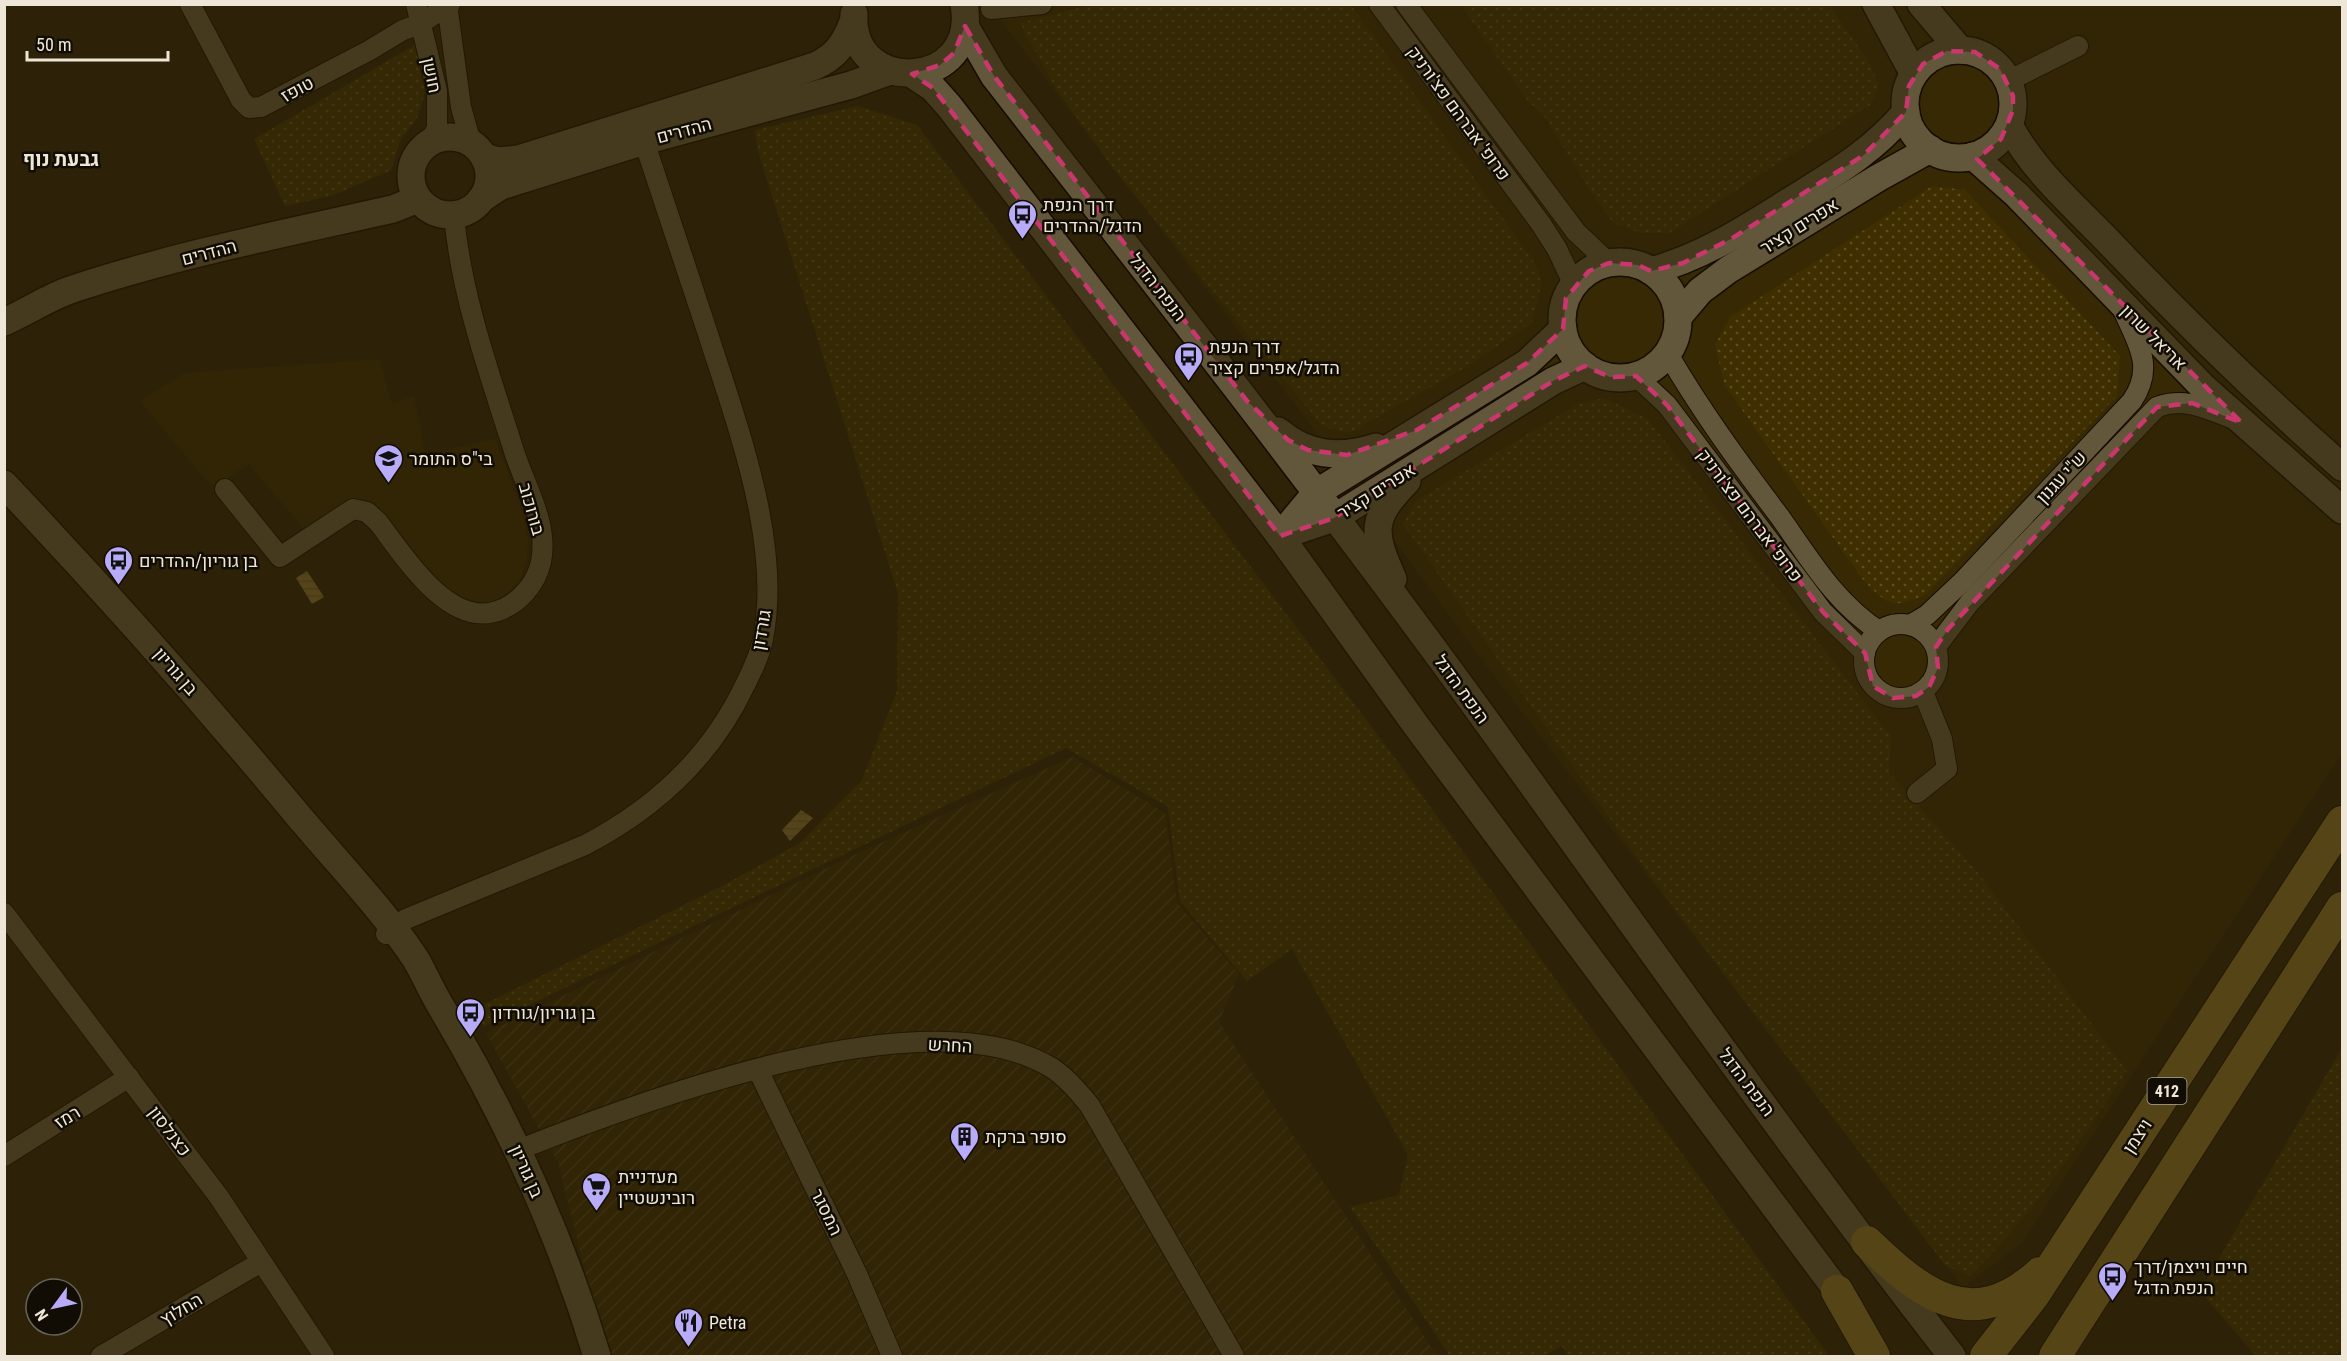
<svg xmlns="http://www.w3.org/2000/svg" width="2347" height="1361" font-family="'Roboto Condensed',Heebo,sans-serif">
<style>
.built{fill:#362904}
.industrial{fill:url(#industrial-furrows)}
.grass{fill:url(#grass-dots)}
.water{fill:url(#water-rules)}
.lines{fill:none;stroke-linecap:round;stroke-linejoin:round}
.street-casing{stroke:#160c00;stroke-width:22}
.secondary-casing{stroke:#160c00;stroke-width:30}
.primary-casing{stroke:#160c00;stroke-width:34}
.street{stroke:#63573b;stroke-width:20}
.secondary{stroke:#63573b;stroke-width:27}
.primary{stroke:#866d28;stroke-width:32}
.marked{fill:none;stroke:#c9376e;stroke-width:4.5;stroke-dasharray:12 8;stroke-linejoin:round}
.labels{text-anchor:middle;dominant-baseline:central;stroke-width:5;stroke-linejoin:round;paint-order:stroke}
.shield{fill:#120d04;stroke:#aca698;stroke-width:1.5}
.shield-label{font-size:16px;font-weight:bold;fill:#eee7d7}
.street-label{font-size:18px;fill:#eee7d7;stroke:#120d04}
.poi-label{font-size:18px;fill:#eee7d7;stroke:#120d04;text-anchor:start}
.neighbourhood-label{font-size:20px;font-weight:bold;fill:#eee7d7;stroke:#120d04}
</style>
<defs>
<pattern id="industrial-furrows" width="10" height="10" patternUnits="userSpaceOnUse" patternTransform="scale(1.5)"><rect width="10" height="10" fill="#362904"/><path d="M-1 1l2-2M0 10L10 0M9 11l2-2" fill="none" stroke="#4a3e1c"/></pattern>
<pattern id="grass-dots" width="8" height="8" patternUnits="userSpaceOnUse" patternTransform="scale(1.5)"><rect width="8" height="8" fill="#3f2f00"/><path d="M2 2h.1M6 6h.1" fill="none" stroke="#5b4d24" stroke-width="1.8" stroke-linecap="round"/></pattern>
<pattern id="water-rules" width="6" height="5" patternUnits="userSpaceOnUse" patternTransform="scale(1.5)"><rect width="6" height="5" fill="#866d2f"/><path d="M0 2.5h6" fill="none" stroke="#665938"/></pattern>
</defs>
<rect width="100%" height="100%" fill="#2e2307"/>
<g class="built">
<polygon points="989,5 2342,5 2342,753 2022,1243 1963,1287 1473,648 1310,424"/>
<polygon points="379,359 392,404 414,396 425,455 495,439 522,511 528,540 527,558 520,580 506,594 490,604 454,595 432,578 378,513 306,531 249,464 215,486 204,478 140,401 185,373"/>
</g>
<polygon class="industrial" points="1072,757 1165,813 1177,903 1239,974 1219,1022 1437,1356 612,1356 586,1276 559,1165 486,1033 852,856"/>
<g class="grass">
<polygon points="1094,4 1351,5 1536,265 1542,283 1532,323 1461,370 1349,433 1323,427 1112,167 1054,85 1020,23"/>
<polygon points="1461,5 1829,5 1871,65 1879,87 1870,105 1669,233 1641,233 1613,223 1589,189 1543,114 1528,101"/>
<polygon points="415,45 425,92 417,118 400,141 391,170 334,195 285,206 254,139"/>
<polygon points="858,106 917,125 1392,754 1829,1356 1568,1356 1562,1346 1544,1356 1450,1356 1350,1207 1399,1195 1408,1155 1292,949 1247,981 1180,901 1168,807 1066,748 483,1027 479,1007 724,885 800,843 862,780 897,691 898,593 758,151 755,130"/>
<path d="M1932,186L1965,190L2120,356L2117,396L1925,595C1892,609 1889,606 1864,581L1725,386L1715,345L1730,317Z"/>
<path d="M1604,398L1648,419L1891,737L1889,773L1979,874L2127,1071C2079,1142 2032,1218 1969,1276L1945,1265L1651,877L1403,524L1416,501L1578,404Z"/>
<polygon points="2342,1048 2342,1352 2320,1356 2256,1356 2200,1291"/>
</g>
<g class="water">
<polygon points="307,571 324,597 312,604 296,578"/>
<polygon points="801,810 813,818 790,841 782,830"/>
</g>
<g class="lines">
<defs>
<g id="street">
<polyline points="190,4 241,100 249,108 261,107 370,50 403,30 420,24 450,4"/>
<polyline points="416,4 437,91 437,129 427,144"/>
<polyline points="447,4 461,107 471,143"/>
<polyline points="1379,4 1541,224 1557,249 1574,285"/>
<polyline points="1406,4 1576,232 1609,263"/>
<polyline points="991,9 1042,4"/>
<polyline points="2008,81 2078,46"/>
<path d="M1668,354C1701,411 1740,464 1780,517C1809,558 1836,604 1879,631"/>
<polyline points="1636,376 1667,405 1823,612 1865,653"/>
<path d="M225,489L280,557L353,509L367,512L378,522C402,553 446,625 494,612C517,606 536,585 541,562C549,522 524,485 513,448C489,372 461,295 454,215"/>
<circle cx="1901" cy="661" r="37"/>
<path d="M1910,625L1927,615L1962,582L2132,401C2155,367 2138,344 2123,310"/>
<path d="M1936,647L1970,602L2157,407C2185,397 2205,408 2231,418"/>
<polyline points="1917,793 1947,769 1942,739 1923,692"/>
<polyline points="4,913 219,1197 324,1356"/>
<path d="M386,934L406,919L585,845C654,809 711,757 745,685C752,671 760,655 763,639C782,543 737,425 708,334C687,270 665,205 644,141"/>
<polyline points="758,1070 857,1274 892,1356"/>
<path d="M518,1150C643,1100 928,992 1052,1068C1067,1078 1079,1092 1090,1106L1234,1356"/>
<polyline points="4,1156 129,1077"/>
<polyline points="101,1356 261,1262"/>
</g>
<g id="secondary">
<polyline points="1876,4 1914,74"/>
<polyline points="1921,4 1960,50"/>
<path d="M854,14C849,97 980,91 964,4"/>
<path d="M965,26L994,76C1152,279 1311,481 1463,689C1625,912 1783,1139 1952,1356"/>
<circle cx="1959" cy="104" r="54"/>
<polyline points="912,74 933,88 949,106 1280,536 1415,724 1850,1308"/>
<path d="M2009,125C2032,169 2071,203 2106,239C2182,319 2260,395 2342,467"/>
<circle cx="450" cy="176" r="39"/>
<polyline points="1973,156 2017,195 2202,386 2342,510"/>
<path d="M484,157L499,161L519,159L815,66C837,56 844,44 853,22"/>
<polyline points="481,199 501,186 644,141 851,85 890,71"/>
<circle cx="1620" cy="320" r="58"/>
<path d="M1651,271C1703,257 1745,229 1790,201C1835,173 1871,153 1906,112"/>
<polyline points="1678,317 1700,291 1728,270 1878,178 1930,149"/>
<path d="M4,322C27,312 47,298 70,290C175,255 286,233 393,209L418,199"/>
<path d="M1278,431C1308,456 1339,459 1376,447"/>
<path d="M4,484C105,591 202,700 296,813C336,861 380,906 415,958C424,973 431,990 440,1005C506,1116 560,1233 597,1356"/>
<polyline points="1280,536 1316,493 1527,363 1563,329"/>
<polyline points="1280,536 1334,518 1553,381 1585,366"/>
<path d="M1393,579C1372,532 1370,519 1407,481"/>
</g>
<g id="primary">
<path d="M1867,1242C1921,1294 1972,1335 2040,1273"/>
<polyline points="1837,1291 1874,1356"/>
<polyline points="1986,1356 2033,1296 2342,822"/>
<polyline points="2055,1356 2342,908"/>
</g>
</defs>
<use href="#street" class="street-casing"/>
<use href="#secondary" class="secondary-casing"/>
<use href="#primary" class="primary-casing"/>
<use href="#street" class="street"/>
<use href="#secondary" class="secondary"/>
<use href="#primary" class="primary"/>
</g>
<path d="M0 0H2347V1361H0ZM965,26L994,76L1247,401L1288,440L1308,450L1347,455L1417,430L1527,363L1563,329L1566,298L1589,271L1609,263L1638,265L1651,271L1683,263L1731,239L1864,155L1906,112L1909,86L1923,64L1947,51L1975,52L2000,69L2013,96V110L2001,139L1977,159L2242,423L2192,403L2157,407L1948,629L1936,647L1938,668L1929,687L1916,696L1893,698L1873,686L1865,653L1823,612L1667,405L1636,376L1610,377L1585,366L1553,381L1334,518L1280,536L933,88L912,74L940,65L954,53Z" fill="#2e2307" fill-opacity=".55" fill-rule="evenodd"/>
<path class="marked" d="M965,26L994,76L1247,401L1288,440L1308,450L1347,455L1417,430L1527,363L1563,329L1566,298L1589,271L1609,263L1638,265L1651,271L1683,263L1731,239L1864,155L1906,112L1909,86L1923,64L1947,51L1975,52L2000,69L2013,96V110L2001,139L1977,159L2242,423L2192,403L2157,407L1948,629L1936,647L1938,668L1929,687L1916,696L1893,698L1873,686L1865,653L1823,612L1667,405L1636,376L1610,377L1585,366L1553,381L1334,518L1280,536L933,88L912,74L940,65L954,53Z"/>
<defs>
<symbol id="bus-pin" viewBox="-11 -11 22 30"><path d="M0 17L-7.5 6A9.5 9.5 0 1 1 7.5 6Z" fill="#b8abf7" stroke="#120d04"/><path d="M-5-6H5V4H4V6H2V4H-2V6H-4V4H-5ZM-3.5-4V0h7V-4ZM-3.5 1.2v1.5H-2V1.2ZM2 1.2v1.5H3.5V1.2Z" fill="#111"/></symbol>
<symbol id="school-pin" viewBox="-11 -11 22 30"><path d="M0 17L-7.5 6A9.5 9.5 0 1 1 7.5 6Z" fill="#b8abf7" stroke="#120d04"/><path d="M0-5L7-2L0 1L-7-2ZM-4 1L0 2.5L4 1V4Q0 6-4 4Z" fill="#111"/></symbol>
<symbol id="building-pin" viewBox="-11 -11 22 30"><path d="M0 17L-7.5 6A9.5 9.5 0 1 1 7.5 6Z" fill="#b8abf7" stroke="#120d04"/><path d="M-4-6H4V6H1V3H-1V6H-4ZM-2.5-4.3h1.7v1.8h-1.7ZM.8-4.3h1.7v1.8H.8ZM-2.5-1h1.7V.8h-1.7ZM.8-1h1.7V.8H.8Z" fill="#111"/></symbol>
<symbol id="supermarket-pin" viewBox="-11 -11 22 30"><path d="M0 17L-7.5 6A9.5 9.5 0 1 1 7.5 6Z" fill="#b8abf7" stroke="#120d04"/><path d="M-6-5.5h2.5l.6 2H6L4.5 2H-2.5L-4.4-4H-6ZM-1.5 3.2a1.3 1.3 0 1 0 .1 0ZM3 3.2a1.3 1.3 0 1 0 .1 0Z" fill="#111"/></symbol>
<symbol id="restaurant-pin" viewBox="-11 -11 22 30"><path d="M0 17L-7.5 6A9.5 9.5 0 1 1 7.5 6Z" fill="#b8abf7" stroke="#120d04"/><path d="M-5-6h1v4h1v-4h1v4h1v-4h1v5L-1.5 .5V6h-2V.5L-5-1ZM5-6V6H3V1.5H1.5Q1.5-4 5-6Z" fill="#111"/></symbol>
</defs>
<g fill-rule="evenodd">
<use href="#bus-pin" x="1006" y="198" width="33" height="45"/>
<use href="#bus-pin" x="1172" y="340" width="33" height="45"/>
<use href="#school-pin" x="372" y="442" width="33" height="45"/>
<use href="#bus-pin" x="102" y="544" width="33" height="45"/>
<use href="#bus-pin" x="454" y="996" width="33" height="45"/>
<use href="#building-pin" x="948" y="1120" width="33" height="45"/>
<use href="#supermarket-pin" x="580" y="1170" width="33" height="45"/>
<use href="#bus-pin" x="2096" y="1260" width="33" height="45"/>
<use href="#restaurant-pin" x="672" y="1306" width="33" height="45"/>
</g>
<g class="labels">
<rect class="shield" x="2147.5" y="1078" width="39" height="26" rx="4.5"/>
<g class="shield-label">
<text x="2167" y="1091">412</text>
</g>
<g class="street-label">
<text transform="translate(432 75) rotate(78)">חושן</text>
<text transform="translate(297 89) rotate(-28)">טופז</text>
<text transform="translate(1459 113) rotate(54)">פרופ' אברהם פצ'ורניק</text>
<text transform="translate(684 130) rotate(-15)">ההדרים</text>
<text transform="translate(1799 226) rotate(-32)">אפרים קציר</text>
<text transform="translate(209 252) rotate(-15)">ההדרים</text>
<text transform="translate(1158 287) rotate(52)">הנפת הדגל</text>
<text transform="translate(2154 337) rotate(45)">אריאל שרון</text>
<text transform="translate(2061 477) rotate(-47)">ש"י עגנון</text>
<text transform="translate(1376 491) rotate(-32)">אפרים קציר</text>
<text transform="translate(532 509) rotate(74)">בורוכוב</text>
<text transform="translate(1750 515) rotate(53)">פרופ' אברהם פצ'ורניק</text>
<text transform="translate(761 630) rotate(-80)">גורדון</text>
<text transform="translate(176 671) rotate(49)">בן גוריון</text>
<text transform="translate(1462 689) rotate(54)">הנפת הדגל</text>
<text transform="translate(950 1045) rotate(3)">החרש</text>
<text transform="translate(1747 1082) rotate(53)">הנפת הדגל</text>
<text transform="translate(67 1117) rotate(-32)">רמז</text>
<text transform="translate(170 1131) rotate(53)">כצנלסון</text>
<text transform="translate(2137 1136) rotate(-57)">ויצמן</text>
<text transform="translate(527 1171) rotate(66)">בן גוריון</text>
<text transform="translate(827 1212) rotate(64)">המסגר</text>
<text transform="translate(181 1309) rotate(-31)">החלוץ</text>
</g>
<g class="poi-label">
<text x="1043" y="204">דרך הנפת<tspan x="1043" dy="21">הדגל/ההדרים</tspan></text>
<text x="1209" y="346">דרך הנפת<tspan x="1209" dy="21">הדגל/אפרים קציר</tspan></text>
<text x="409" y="458">בי"ס התומר</text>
<text x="139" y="560">בן גוריון/ההדרים</text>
<text x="492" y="1012">בן גוריון/גורדון</text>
<text x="985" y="1136">סופר ברקת</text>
<text x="618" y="1176">מעדניית<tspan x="618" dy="21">רובינשטיין</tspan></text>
<text x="2134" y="1266">חיים וייצמן/דרך<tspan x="2134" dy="21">הנפת הדגל</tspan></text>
<text x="709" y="1322">Petra</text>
</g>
<g class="neighbourhood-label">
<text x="61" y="159">גבעת נוף</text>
</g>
</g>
<rect width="2347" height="1361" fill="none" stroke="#eee7d7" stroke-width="12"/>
<g transform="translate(54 1307) rotate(237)"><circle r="28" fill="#120d04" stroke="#6a6458" stroke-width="1.5"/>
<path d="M0-4.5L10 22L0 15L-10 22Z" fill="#b8abf7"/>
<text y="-9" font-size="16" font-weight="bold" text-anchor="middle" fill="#eee7d7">N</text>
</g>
<path d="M27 51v9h141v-9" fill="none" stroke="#eee7d7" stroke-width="3"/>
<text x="36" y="51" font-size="18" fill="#eee7d7" stroke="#120d04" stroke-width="4.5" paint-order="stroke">50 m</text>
</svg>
